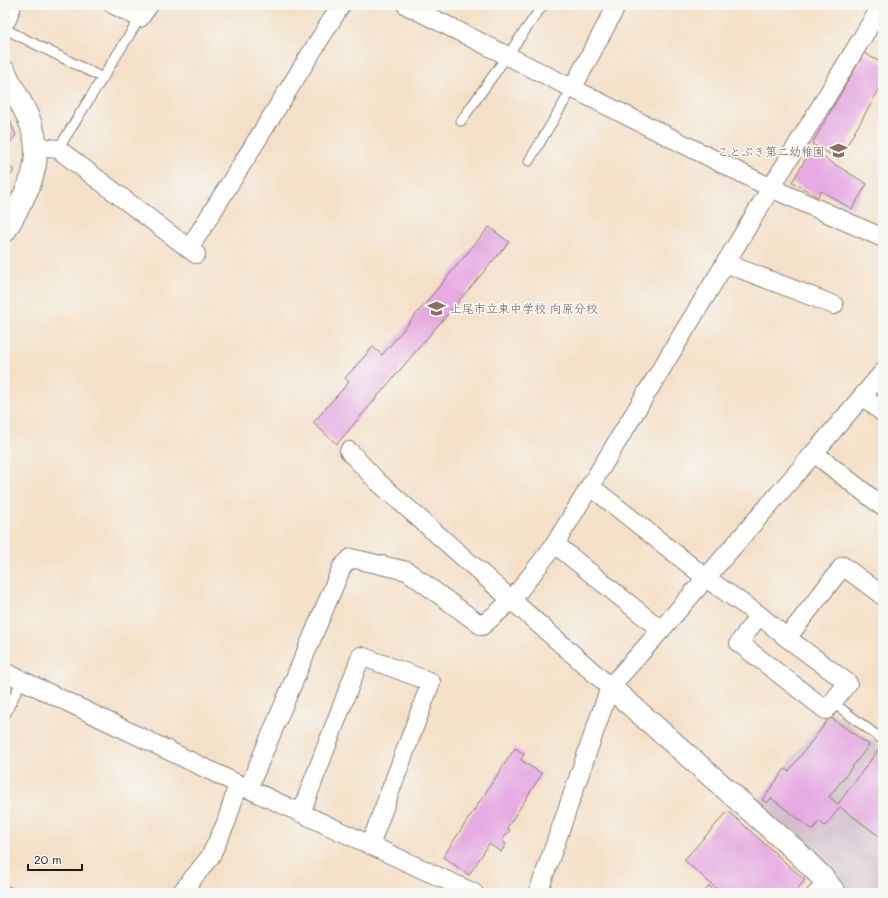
<svg xmlns="http://www.w3.org/2000/svg" width="888" height="898" font-family="Mali,'Klee One',sans-serif">
<style>
.industrial{fill:#d1bdca}
.building{fill:#e6abe2}
.lines{fill:none;stroke-linecap:round;stroke-linejoin:round}
.service-casing{stroke:#887e72;stroke-width:11}
.minor-casing{stroke:#887e72;stroke-width:20}
.tertiary-casing{stroke:#887e72;stroke-width:24}
.service{stroke:#fff;stroke-width:9}
.minor{stroke:#fff;stroke-width:18}
.tertiary{stroke:#fff;stroke-width:22}
.labels{text-anchor:middle;dominant-baseline:central;stroke-width:3.5;stroke-linejoin:round;paint-order:stroke}
.education-label{font-size:12px;fill:#785e54;stroke:#f6f6f2;text-anchor:end}
</style>
<rect width="100%" height="100%" fill="#f6f6f2"/>
<filter id="ink" filterUnits="userSpaceOnUse"><feTurbulence type="fractalNoise" baseFrequency=".025" numOctaves="2"/><feDisplacementMap in="SourceGraphic" scale="8" xChannelSelector="R" yChannelSelector="G"/><feConvolveMatrix kernelMatrix="1 2 1 2 8 2 1 2 1" color-interpolation-filters="sRGB"/></filter>
<filter id="wash" filterUnits="userSpaceOnUse"><feTurbulence type="fractalNoise" baseFrequency=".012" numOctaves="4" result="noise"/><feDisplacementMap in="SourceGraphic" scale="16" xChannelSelector="R" yChannelSelector="G"/><feGaussianBlur stdDeviation="0.9" result="paint"/><feColorMatrix in="noise" values="0 0 0 0 0 0 0 0 0 0 0 0 0 0 0 0 0 1.4 0 .05"/><feComposite in="paint" operator="in"/></filter>
<g filter="url(#wash)">
<rect width="100%" height="100%" fill="#f4e0c8"/>
<polygon class="industrial" points="830,711 883,749 883,893 848,893 816,856 756,803"/>
<g id="blocks">
<g class="building">
<polygon points="864,53 883,64 883,83 839,159 812,144"/>
<polygon points="5,109 16,135 5,149"/>
<polygon points="811,150 867,184 852,209 821,191 818,197 792,182"/>
<polygon points="5,164 14,170 5,185"/>
<polygon points="489,227 509,242 337,444 313,423 349,382 345,378 373,347 382,355"/>
<polygon points="830,717 869,745 829,797 838,804 879,749 883,753 883,839 840,807 825,826 819,821 813,830 771,798 767,803 762,800 785,769 789,771"/>
<polygon points="515,748 524,754 521,760 542,774 507,828 510,830 502,841 506,844 501,852 489,844 469,875 443,857"/>
<polygon points="728,811 805,880 794,893 721,893 684,860"/>
<polygon points="709,886 717,893 703,893"/>
</g>
</g>
</g>
<g filter="url(#ink)">
<use href="#blocks" fill-opacity="0" stroke="#887e72" stroke-width="1"/>
<g class="lines">
<defs>
<g id="service">
<polyline points="5,29 103,78"/>
<polyline points="461,121 543,5"/>
<polyline points="58,149 140,18"/>
<polyline points="529,161 572,89"/>
<polyline points="832,702 883,740"/>
<polyline points="5,715 22,680"/>
<polyline points="5,890 11,893"/>
<polyline points="811,893 824,880"/>
</g>
<g id="minor">
<polyline points="114,5 140,18 149,5"/>
<polyline points="406,5 771,188 883,238"/>
<polyline points="572,89 617,5"/>
<polyline points="37,147 58,149 196,254"/>
<polyline points="189,249 341,5"/>
<polyline points="725,263 834,305"/>
<polyline points="883,372 814,453 883,507"/>
<polyline points="863,396 883,413"/>
<polyline points="349,451 378,482 610,687"/>
<polyline points="590,486 706,578 759,615 787,638 848,683 826,710 739,643 759,615"/>
<polyline points="555,544 661,630"/>
<polyline points="787,638 843,566 883,596"/>
<polyline points="5,672 238,784 474,893"/>
<polyline points="248,789 342,567 351,558 407,571 482,626 512,600 555,544 882,5"/>
<polyline points="301,813 361,656 431,682 370,845"/>
<polyline points="181,893 210,857 226,823 238,784"/>
<polyline points="538,893 610,687 661,630 814,453"/>
</g>
<g id="tertiary">
<polyline points="5,19 10,5"/>
<path d="M5,72C12,89 23,104 30,122C47,164 25,195 5,231"/>
<polyline points="610,687 795,850 822,877 835,893"/>
</g>
</defs>
<use href="#service" class="service-casing"/>
<use href="#minor" class="minor-casing"/>
<use href="#tertiary" class="tertiary-casing"/>
<use href="#service" class="service"/>
<use href="#minor" class="minor"/>
<use href="#tertiary" class="tertiary"/>
</g>
</g>
<defs>
<symbol id="school-bare" viewBox="-9 -9 18 18"><path d="M0-5L7-2L0 1L-7-2ZM-4 1L0 2.5L4 1V4Q0 6-4 4Z" fill="#8d6e63" stroke="#f6f6f2" stroke-width="2.5" paint-order="stroke"/></symbol>
</defs>
<g fill-rule="evenodd">
<use href="#school-bare" x="826" y="138" width="25" height="25"/>
<use href="#school-bare" x="424" y="296" width="25" height="25"/>
</g>
<g class="labels">
<g class="education-label">
<text x="825" y="151">ことぶき第二幼稚園</text>
<text x="450" y="308" text-anchor="start">上尾市立東中学校 向原分校</text>
</g>
</g>
<rect width="888" height="898" fill="none" stroke="#f6f6f2" stroke-width="20"/>
<path d="M28 864v6h54v-6" fill="none" stroke="#1c1c1c" stroke-width="2"/>
<text x="34" y="864" font-size="12" fill="#1c1c1c" stroke="#f6f6f2" stroke-width="3" paint-order="stroke">20 m</text>
</svg>
